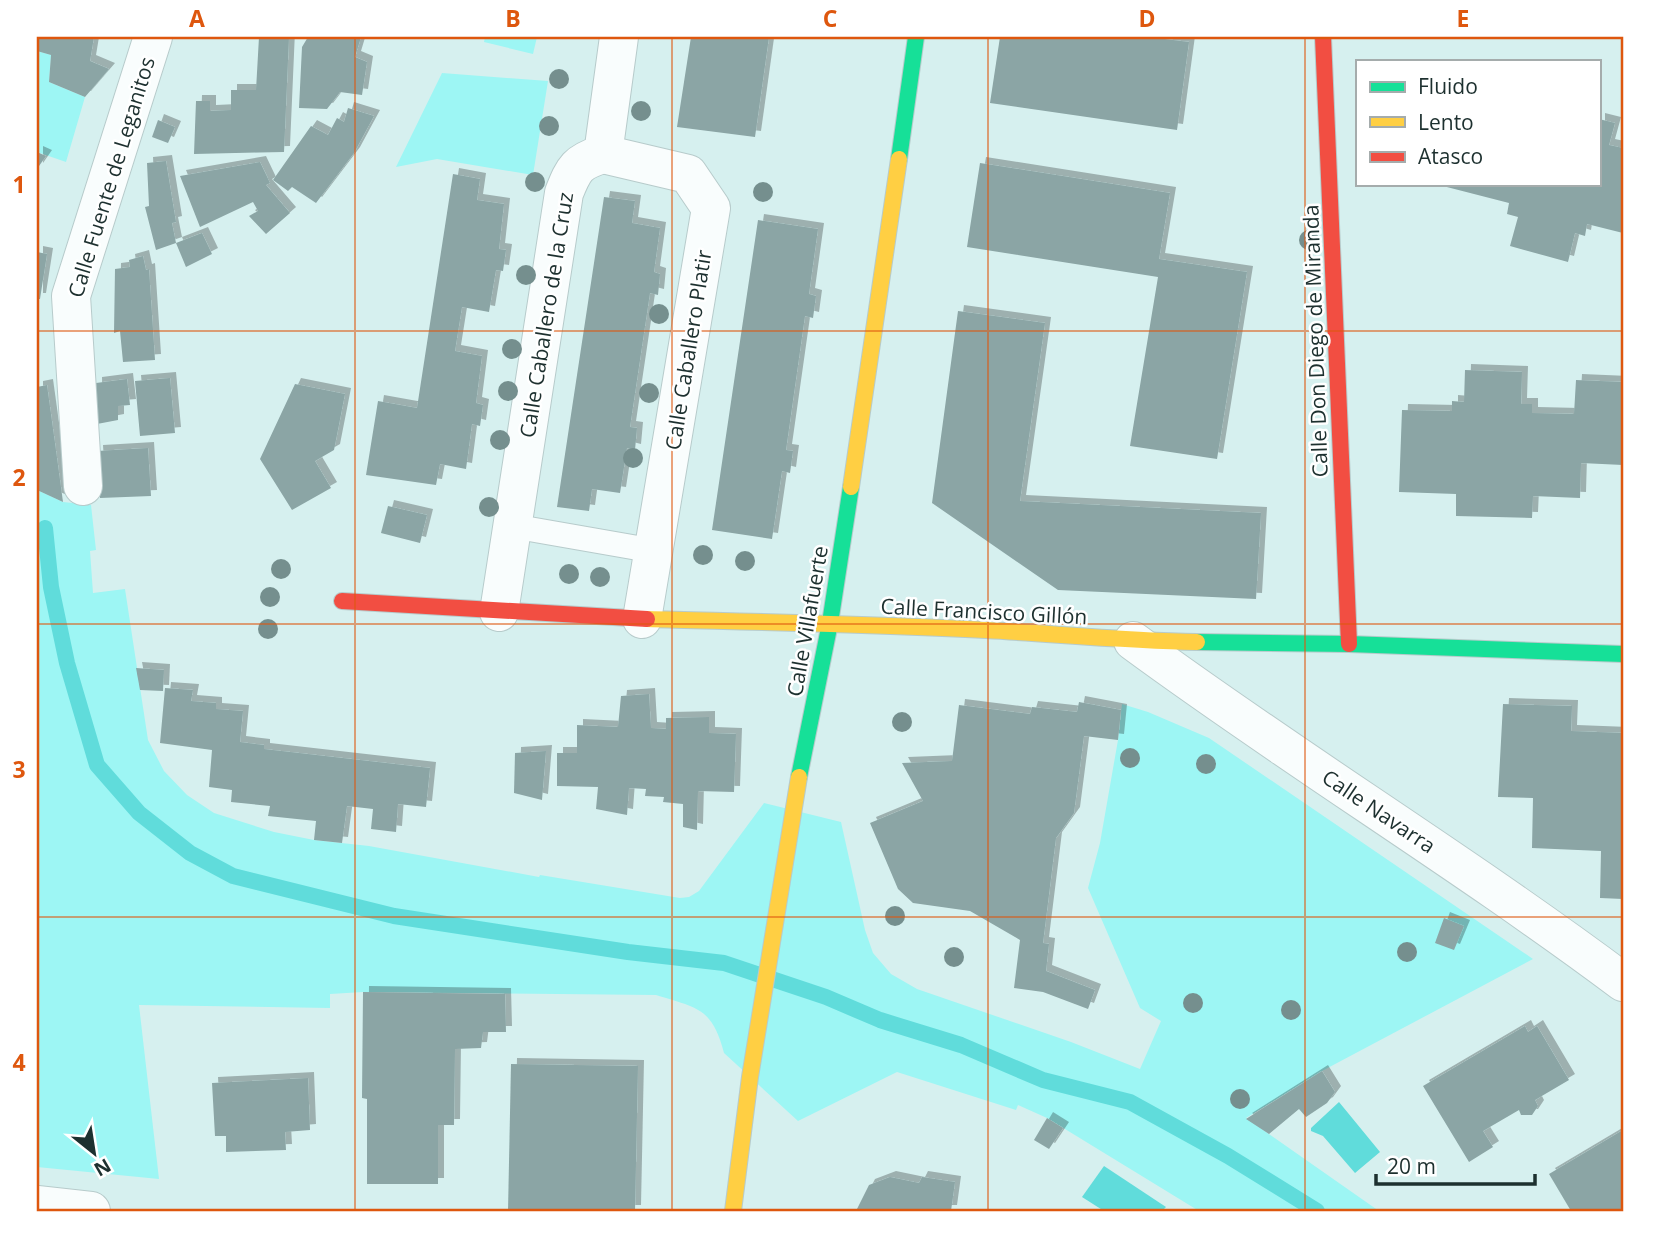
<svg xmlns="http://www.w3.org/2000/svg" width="1660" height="1248" font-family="'Open Sans',sans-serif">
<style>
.green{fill:#9df6f4}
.water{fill:#60dcdb}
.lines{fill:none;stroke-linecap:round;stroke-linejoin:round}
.stream{stroke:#60dcdb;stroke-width:16}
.building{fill:#8ba5a5;filter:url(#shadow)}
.lane-casing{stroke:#b7cbcb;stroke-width:26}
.street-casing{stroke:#b7cbcb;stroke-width:40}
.fast-casing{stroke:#b7cbcb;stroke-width:18}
.slow-casing{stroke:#b7cbcb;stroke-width:18}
.jam-casing{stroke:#b7cbcb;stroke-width:18}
.lane{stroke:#f9fdfd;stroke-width:24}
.street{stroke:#f9fdfd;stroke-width:38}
.fast{stroke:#16e098;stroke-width:16}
.slow{stroke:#ffcf43;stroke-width:16}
.jam{stroke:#f24e42;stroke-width:16}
.tree{fill:#758f8e}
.grid{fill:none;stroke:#de570e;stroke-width:2;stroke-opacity:0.55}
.labels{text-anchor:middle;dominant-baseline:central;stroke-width:5;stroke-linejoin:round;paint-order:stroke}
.street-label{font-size:21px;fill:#1d302f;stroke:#fff}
.neatline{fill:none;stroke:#de570e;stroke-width:2.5}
.grid-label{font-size:23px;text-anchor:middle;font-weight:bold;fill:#de570e}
</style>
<defs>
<filter id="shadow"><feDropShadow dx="6" dy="-6" stdDeviation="0" flood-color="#0004"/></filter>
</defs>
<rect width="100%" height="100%" fill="#d6f0ef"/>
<g class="green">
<polygon points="485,37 537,37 533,54 484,42"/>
<polygon points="37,51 51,55 49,82 85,97 66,162 37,152"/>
<polygon points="442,73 548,81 533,175 437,159 396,167"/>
<path d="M37,490L63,502L91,505L96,550L90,551L93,593L125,589L148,740L164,771L187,795L214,813L274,832L314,840L369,846L539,877L540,875L680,898L689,897L699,891L764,803L841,822L865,930L873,953L891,974L917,989L1071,1042L1140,1069L1161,1021L1140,1008L1088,888L1100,843L1118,740L1122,704L1148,712L1209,738L1533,959L1322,1071L1246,1118L1379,1211H1199L1047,1118L1018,1105L1016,1110L897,1072L798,1121L724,1053C712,1007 697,1008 656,995L363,992L330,994V1008L139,1005L159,1179L37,1167Z"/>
</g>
<g class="water">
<polygon points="1339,1102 1380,1152 1355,1173 1323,1136 1311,1131 1311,1128"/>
<polygon points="1104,1166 1166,1207 1162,1211 1104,1211 1082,1197"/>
</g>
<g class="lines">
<polyline class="stream" points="45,528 51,587 67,663 97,765 139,813 190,853 233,876 394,916 628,952 724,963 826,997 880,1020 961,1045 1043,1080 1130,1102 1228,1156 1317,1211"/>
</g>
<g class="building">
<polygon points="37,37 94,37 90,61 109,69 85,97 49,82 51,55 37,51"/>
<polygon points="259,37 289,37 284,152 194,154 196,101 210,101 210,111 231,110 231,90 256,90"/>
<polygon points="308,37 361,37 355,57 367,62 362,95 340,92 327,109 299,108 302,47"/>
<polygon points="691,37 769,37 755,137 677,127"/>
<polygon points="1000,37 1149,37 1189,42 1177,130 990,103"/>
<polygon points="348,108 374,116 354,153 316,203 292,187 288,191 273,180 311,126 328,135 337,118 344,122"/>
<polygon points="1599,119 1615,123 1609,145 1623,148 1623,233 1587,224 1585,236 1575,233 1568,262 1510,246 1518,217 1507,214 1509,203 1439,185 1599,184"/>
<polygon points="158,120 175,127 168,143 152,137"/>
<polygon points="37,152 46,156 37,169"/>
<polygon points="166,161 176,222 172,223 176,243 156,250 145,207 149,206 147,163"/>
<polygon points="260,162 270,183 266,185 290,213 266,234 249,216 258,211 253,202 200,227 180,176"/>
<polygon points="980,163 1170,193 1159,259 1247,272 1217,459 1130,446 1158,277 967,247"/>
<polygon points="453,174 480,179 477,200 504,204 499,249 506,250 503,271 496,270 489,312 462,307 455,351 482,356 476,403 483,405 480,426 472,424 466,469 440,464 436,485 366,475 378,401 417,408"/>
<polygon points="604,197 635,201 632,223 660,228 654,272 660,274 658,295 650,293 630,427 637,428 635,450 627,448 620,493 592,489 589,511 557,507"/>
<polygon points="758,220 818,229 809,294 816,296 813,318 805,316 786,450 793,451 790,473 782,471 772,539 712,530"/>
<polygon points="202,233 212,254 186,267 176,243"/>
<polygon points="37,252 47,254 40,299 37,299"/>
<polygon points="143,256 146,270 149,269 155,360 123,362 120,331 114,333 115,269 130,267 129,260"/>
<polygon points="958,311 1045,323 1020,501 1261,513 1256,599 1058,590 932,503"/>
<polygon points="1465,370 1522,372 1521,404 1532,404 1532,413 1574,414 1576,380 1623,382 1623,465 1581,463 1580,498 1533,496 1532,518 1456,516 1456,494 1399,492 1402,410 1452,411 1452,401 1464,402"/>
<polygon points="170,378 175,433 140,436 135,381"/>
<polygon points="127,379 130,405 118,406 118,420 97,424 96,383"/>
<polygon points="295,384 345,394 334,450 315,461 331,488 292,510 260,459"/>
<polygon points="47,385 55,443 63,502 37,490 37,387"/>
<polygon points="148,448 151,496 100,498 97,451"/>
<polygon points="388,506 427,515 420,543 381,533"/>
<polygon points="136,668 164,670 163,691 140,690"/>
<polygon points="165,688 193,690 191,701 216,703 216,709 243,711 240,742 264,745 264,749 430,768 426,807 398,804 396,832 371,829 373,809 347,806 342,843 314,840 316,821 268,816 270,806 231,802 232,790 209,787 212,750 160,743"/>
<polygon points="649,694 651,728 666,729 666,718 709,717 709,733 736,734 734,792 698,791 697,830 683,827 683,804 663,802 664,797 645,796 646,789 629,788 627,815 596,809 598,787 557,786 557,753 577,753 577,725 618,727 621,696"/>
<polygon points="1079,702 1121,710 1118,740 1084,736 1074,813 1056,838 1043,943 1049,944 1046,971 1095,990 1088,1009 1043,992 1014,988 1020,940 1015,937 970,911 913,903 898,889 870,823 923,801 902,763 952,761 959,705 1030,714 1032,707 1077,712"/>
<polygon points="1503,704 1572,706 1571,731 1623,733 1623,899 1600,898 1601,851 1532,848 1533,798 1498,797"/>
<polygon points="546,751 542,800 514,793 515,753"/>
<polygon points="1444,918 1464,926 1454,950 1435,943"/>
<polygon points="363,992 505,994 506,1032 483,1032 481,1048 455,1049 454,1125 438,1125 438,1184 367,1184 367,1099 362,1098"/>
<polygon points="1525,1026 1528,1032 1537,1026 1569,1080 1535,1100 1538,1106 1532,1115 1521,1115 1519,1110 1483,1131 1493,1147 1469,1162 1423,1086"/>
<polygon points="511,1064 638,1066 635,1211 508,1211"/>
<polygon points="1322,1071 1335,1092 1327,1103 1306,1117 1299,1109 1269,1134 1246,1119"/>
<polygon points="308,1078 310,1130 285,1132 286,1150 226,1152 226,1136 215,1136 212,1083"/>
<polygon points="1047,1118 1063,1128 1049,1149 1034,1140"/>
<polygon points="1623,1130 1623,1211 1571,1211 1549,1174"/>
<polygon points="890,1177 919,1183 922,1177 955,1182 951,1211 856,1211 869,1185"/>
</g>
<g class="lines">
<defs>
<polyline id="lane" points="512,526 655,551"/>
<g id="street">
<polyline points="603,154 688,174 711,208 642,619"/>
<polyline points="83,486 71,296 153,37"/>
<path d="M499,612L564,193C574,168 577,162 603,154L619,37"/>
<path d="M1133,641C1293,759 1464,863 1623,982"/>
<polyline points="37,1205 91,1211"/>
</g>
<g id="fast">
<polyline points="899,159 916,37"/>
<polyline points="1197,642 1349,644 1623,654"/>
<polyline points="799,777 830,623 851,487"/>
</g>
<g id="slow">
<polyline points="851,487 899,159"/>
<path d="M647,619C760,622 873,624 986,630C1057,634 1127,641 1197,642"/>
<polyline points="733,1211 750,1077 799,777"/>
</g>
<g id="jam">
<polyline points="1323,37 1349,644"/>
<polyline points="342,601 647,619"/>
</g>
</defs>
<use href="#lane" class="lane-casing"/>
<use href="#street" class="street-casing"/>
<use href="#fast" class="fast-casing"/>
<use href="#slow" class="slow-casing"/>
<use href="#jam" class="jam-casing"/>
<use href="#lane" class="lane"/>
<use href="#street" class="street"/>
<use href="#fast" class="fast"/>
<use href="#slow" class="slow"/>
<use href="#jam" class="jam"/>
</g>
<g class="tree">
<circle cx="559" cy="79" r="10"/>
<circle cx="641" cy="111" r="10"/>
<circle cx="549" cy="126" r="10"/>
<circle cx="535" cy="182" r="10"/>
<circle cx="763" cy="192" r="10"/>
<circle cx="1309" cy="240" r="10"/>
<circle cx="526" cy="275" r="10"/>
<circle cx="659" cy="314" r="10"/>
<circle cx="512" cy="349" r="10"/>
<circle cx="508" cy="391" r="10"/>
<circle cx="649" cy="393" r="10"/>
<circle cx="500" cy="440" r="10"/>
<circle cx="633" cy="458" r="10"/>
<circle cx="489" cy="507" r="10"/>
<circle cx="703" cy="555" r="10"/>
<circle cx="745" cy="561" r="10"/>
<circle cx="281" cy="569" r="10"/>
<circle cx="569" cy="574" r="10"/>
<circle cx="600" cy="577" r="10"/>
<circle cx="270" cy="597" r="10"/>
<circle cx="268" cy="629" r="10"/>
<circle cx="902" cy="722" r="10"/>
<circle cx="1130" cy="758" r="10"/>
<circle cx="1206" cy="764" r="10"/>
<circle cx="895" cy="916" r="10"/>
<circle cx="1407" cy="952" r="10"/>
<circle cx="954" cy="957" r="10"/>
<circle cx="1193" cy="1003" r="10"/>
<circle cx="1291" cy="1010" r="10"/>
<circle cx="1240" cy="1099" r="10"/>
</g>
<path class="grid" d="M355,37V1211M672,37V1211M988,37V1211M1305,37V1211M37,331H1623M37,624H1623M37,917H1623"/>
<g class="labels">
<g class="street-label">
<text transform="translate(111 177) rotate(-73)">Calle Fuente de Leganitos</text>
<text transform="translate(546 315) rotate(-81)">Calle Caballero de la Cruz</text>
<text transform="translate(1315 341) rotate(-92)">Calle Don Diego de Miranda</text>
<text transform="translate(688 350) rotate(-81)">Calle Caballero Platir</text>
<text transform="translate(984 611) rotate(3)">Calle Francisco Gillón</text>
<text transform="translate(807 621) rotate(-80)">Calle Villafuerte</text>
<text transform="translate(1379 811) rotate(34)">Calle Navarra</text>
</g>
</g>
<rect width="1660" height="1248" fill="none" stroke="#ffffff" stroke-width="77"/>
<rect x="1356" y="60" width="245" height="126" fill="#ffffff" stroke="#a5acac" stroke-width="2"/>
<rect x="1370" y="82" width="35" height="10" fill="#16e098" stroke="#a5acac" stroke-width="2"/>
<text x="1418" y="94" font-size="21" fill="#1d302f">Fluido</text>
<rect x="1370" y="117" width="35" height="10" fill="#ffcf43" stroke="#a5acac" stroke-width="2"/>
<text x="1418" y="130" font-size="21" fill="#1d302f">Lento</text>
<rect x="1370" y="152" width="35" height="10" fill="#f24e42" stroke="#a5acac" stroke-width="2"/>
<text x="1418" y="164" font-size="21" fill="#1d302f">Atasco</text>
<g transform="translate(94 1153) rotate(150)" stroke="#ffffff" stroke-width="5" paint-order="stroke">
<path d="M0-5L12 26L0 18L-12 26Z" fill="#1d302f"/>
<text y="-10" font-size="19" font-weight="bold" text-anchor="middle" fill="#1d302f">N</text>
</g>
<path d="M1376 1174v10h159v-10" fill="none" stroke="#1d302f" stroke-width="3.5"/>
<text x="1387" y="1174" font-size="21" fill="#1d302f" stroke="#ffffff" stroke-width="5" paint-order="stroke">20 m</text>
<rect x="38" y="38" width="1584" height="1172" class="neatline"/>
<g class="grid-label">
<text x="197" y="27">A</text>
<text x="513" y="27">B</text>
<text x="830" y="27">C</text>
<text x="1147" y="27">D</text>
<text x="1463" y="27">E</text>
<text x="19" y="193">1</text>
<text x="19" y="486">2</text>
<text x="19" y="778">3</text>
<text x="19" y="1071">4</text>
</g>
</svg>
